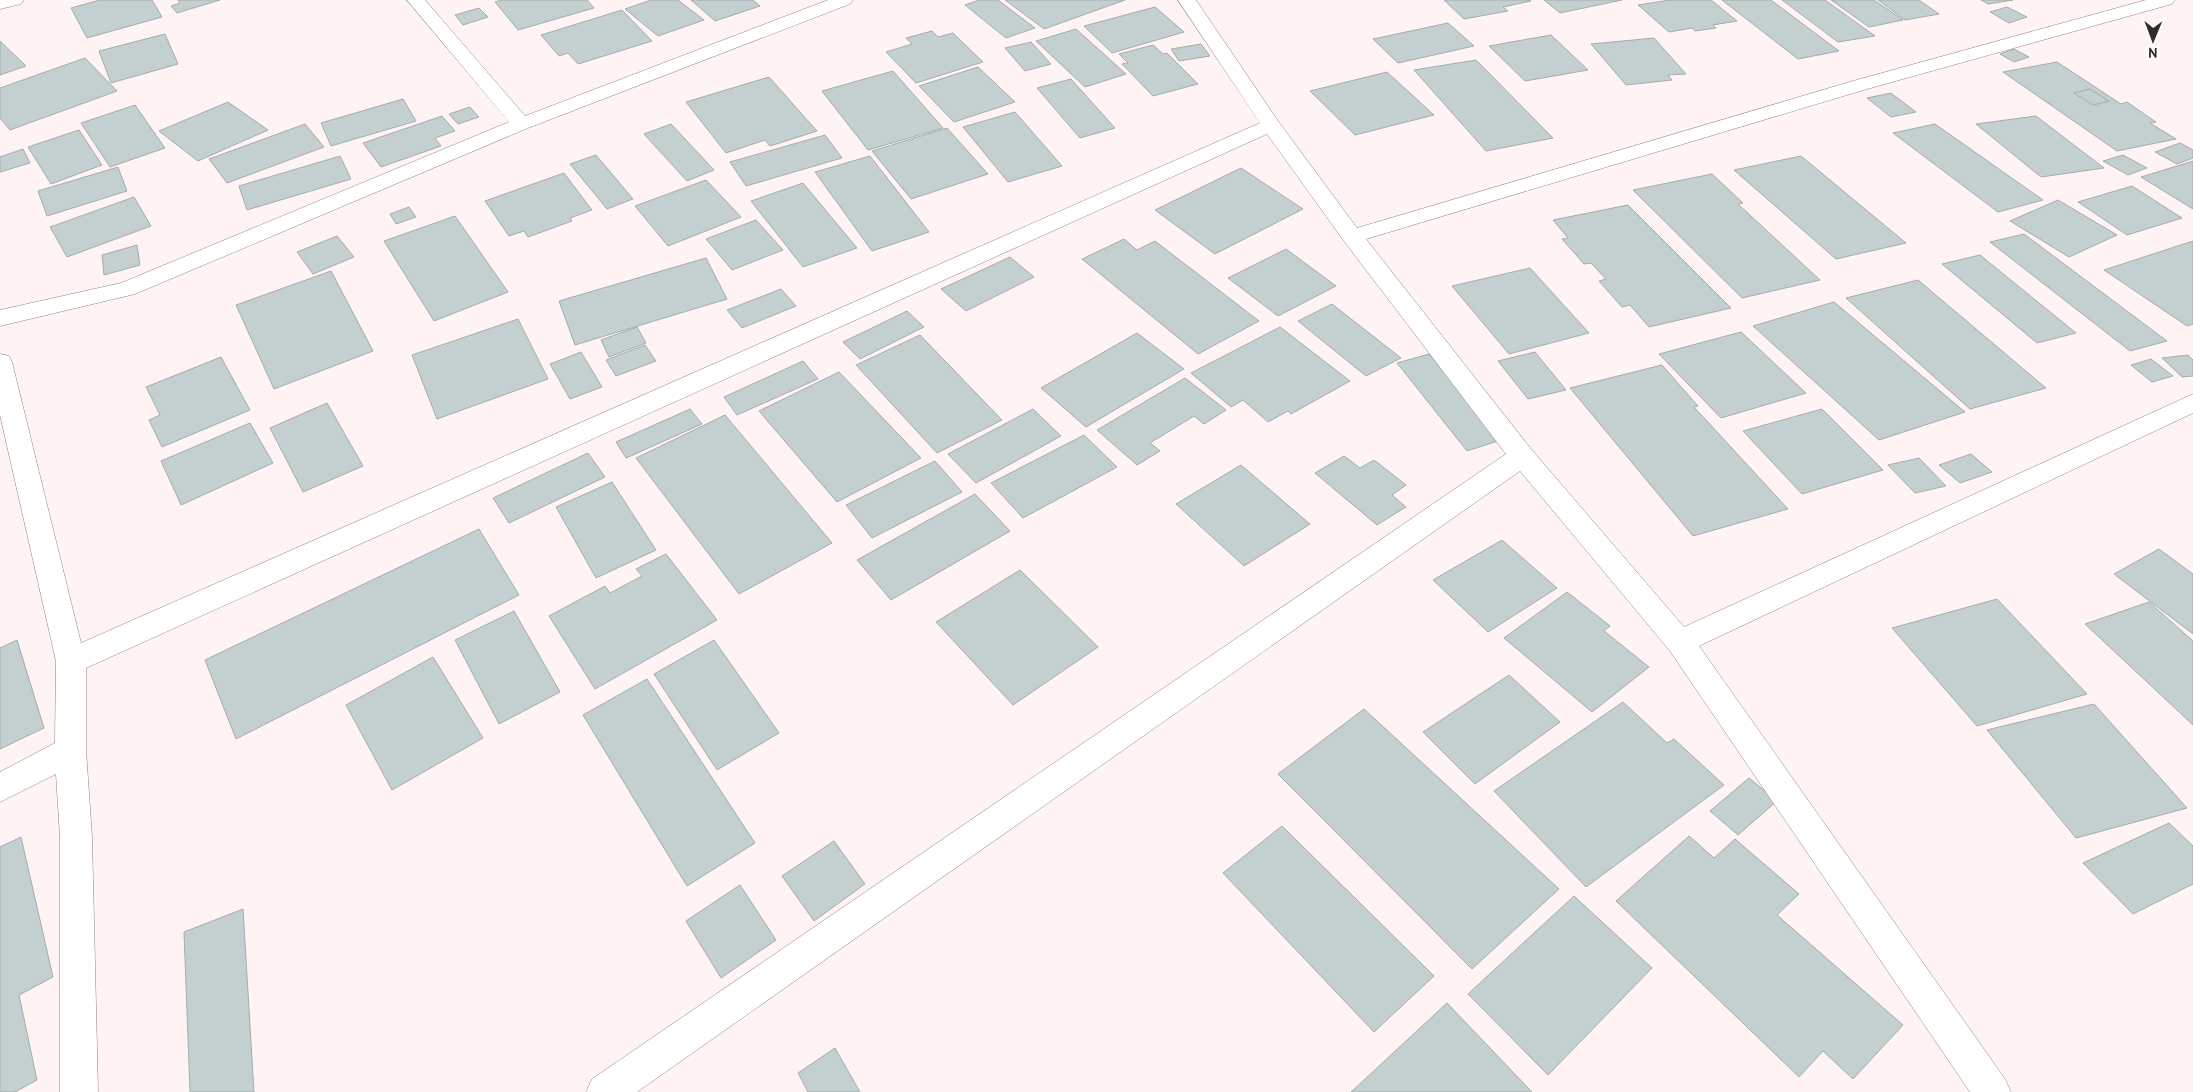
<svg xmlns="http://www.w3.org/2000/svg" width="2193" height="1092" font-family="'PT Sans',sans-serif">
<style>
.building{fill:#c4cfd0;stroke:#a3adae}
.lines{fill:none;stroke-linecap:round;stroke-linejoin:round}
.minor-casing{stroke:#8e8584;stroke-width:1}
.minor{fill:#fff;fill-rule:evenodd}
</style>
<rect width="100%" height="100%" fill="#fff4f3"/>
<g class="building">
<polygon points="100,0 152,0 162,17 87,38 71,8"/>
<polygon points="178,0 220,0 177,13 171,6 180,3"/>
<polygon points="502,0 587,0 594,8 518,30 495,2"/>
<polygon points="651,0 678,0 704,20 658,36 625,9"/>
<polygon points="691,0 753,0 760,6 715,21"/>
<polygon points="979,0 998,0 1035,28 1006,38 965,5"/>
<polygon points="1005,0 1125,0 1044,29"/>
<polygon points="1444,0 1530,0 1531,1 1503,7 1508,11 1464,19"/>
<polygon points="1544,0 1622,0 1560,13"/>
<polygon points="1670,0 1711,0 1737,21 1713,25 1716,28 1695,31 1692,28 1669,32 1638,5"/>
<polygon points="1722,0 1771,0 1839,51 1798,59"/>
<polygon points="1782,0 1825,0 1875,36 1838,42"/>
<polygon points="1831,0 1874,0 1903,20 1869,27"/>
<polygon points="1878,0 1919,0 1939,14 1905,20"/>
<polygon points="1981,0 2013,0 1988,4"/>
<polygon points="1155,7 1184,32 1112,53 1084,26"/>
<polygon points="2007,7 2027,17 2009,23 1990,12"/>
<polygon points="479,8 488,17 463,25 455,15"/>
<polygon points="622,10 652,41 578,64 568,53 559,56 541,35"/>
<polygon points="1448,23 1474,46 1398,63 1373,39"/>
<polygon points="1076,29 1126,74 1085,87 1036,41"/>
<polygon points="932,31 938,37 953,33 983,62 916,83 886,52 912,44 906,38"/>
<polygon points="165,34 178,64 111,83 99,51"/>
<polygon points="1551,35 1588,70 1525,81 1489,46"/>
<polygon points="1654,38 1686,74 1668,75 1672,80 1626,85 1591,44"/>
<polygon points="0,41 26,66 0,75"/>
<polygon points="1031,42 1051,64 1025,71 1005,48"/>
<polygon points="1201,44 1210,56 1179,61 1171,49"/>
<polygon points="1153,45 1163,54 1167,53 1198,84 1153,96 1122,64 1128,63 1119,54"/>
<polygon points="2014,49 2029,57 2014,62 2000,54"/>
<polygon points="85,58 117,91 10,130 0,118 0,88"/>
<polygon points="1476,60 1553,138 1486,151 1414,70"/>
<polygon points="2057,62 2121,104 2127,102 2156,122 2150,123 2176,139 2117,151 2003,72"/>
<polygon points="978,67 1015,102 954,122 919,86"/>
<polygon points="893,71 943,128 868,150 822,91"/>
<polygon points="1387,72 1434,115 1355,135 1310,91"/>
<polygon points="769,77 817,131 770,146 765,140 726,153 686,102"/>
<polygon points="1071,79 1115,128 1080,138 1037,88"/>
<polygon points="2090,89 2109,101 2093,105 2074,93"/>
<polygon points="1891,93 1916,112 1891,117 1867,98"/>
<polygon points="403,99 416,121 331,146 321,123"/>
<polygon points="228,102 268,130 198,161 159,131"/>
<polygon points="135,105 165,148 110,167 81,123"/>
<polygon points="470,107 479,117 458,124 449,114"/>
<polygon points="1015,112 1062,166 1008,182 963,127"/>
<polygon points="442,116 455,131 435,138 441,146 381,167 363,143"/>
<polygon points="2036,116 2104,168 2041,177 1976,124"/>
<polygon points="305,124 324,147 227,183 209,159"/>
<polygon points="671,124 714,170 687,181 644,134"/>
<polygon points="1935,124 2043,200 1998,212 1893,133"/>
<polygon points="947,128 988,174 911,199 872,151"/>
<polygon points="79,130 102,165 51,184 28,147"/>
<polygon points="825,135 842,158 746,186 730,162"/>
<polygon points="2180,143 2193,150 2193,158 2177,164 2155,152"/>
<polygon points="23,149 30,163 0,172 0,157"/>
<polygon points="596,155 633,199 607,209 570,164"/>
<polygon points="2123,155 2147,168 2128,175 2103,161"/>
<polygon points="340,156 351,179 247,210 239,186"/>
<polygon points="870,156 929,232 872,251 815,172"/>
<polygon points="1801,156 1906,243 1836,259 1734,170"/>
<polygon points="2193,161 2193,209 2141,177"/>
<polygon points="118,167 127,191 47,216 38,191"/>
<polygon points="1241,168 1303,209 1215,254 1155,210"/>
<polygon points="564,173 592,210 570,218 572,221 528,237 524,231 509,236 485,201"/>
<polygon points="1712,174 1743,203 1738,204 1820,280 1742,298 1633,190"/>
<polygon points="706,180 741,217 668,246 635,206"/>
<polygon points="803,183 857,248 803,267 751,201"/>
<polygon points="2132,186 2182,218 2127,235 2078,202"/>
<polygon points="134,197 151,226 67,257 50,227"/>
<polygon points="2058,200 2117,235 2069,257 2010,221"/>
<polygon points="1628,205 1731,308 1649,327 1630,305 1622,307 1599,281 1606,279 1591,263 1584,264 1562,239 1568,238 1553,220"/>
<polygon points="409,207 416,217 396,224 390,214"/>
<polygon points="455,216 508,292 434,321 384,241"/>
<polygon points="756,220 783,250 732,270 706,239"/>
<polygon points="2024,234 2167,341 2130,351 1990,242"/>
<polygon points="337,236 354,257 313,274 297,252"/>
<polygon points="1124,239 1137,250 1155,241 1259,321 1198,354 1082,259"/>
<polygon points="2193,241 2193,324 2187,326 2104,270"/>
<polygon points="137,245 140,265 104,275 102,255"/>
<polygon points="1286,249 1336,286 1278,316 1228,278"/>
<polygon points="1980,255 2076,333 2037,343 1942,264"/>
<polygon points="1010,257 1034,277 966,311 941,289"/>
<polygon points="706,258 727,299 575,345 559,301"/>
<polygon points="1530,268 1589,333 1509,354 1452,286"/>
<polygon points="331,271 373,351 274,389 236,305"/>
<polygon points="1918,280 2046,388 1970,409 1846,298"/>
<polygon points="781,289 796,306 742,328 727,310"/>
<polygon points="1834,302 1965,412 1879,440 1753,326"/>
<polygon points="1332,304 1401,358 1366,376 1298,321"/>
<polygon points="907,311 924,327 860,359 843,342"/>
<polygon points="518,319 548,379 437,419 412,355"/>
<polygon points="637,327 646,343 609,357 601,340"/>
<polygon points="1280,327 1350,381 1291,414 1288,411 1268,422 1243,400 1231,407 1191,373"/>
<polygon points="1741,332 1806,393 1721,418 1659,354"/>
<polygon points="1137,333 1184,369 1086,427 1041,388"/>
<polygon points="920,335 1002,420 937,453 856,365"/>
<polygon points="645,345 656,361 616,376 606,360"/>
<polygon points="581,352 602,387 570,399 550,364"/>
<polygon points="1535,352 1566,390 1528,399 1498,361"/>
<polygon points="1429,354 1501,440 1467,451 1397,363"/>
<polygon points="2188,355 2193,360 2193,376 2182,377 2162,358"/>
<polygon points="221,357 250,410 162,447 149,420 160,415 146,387"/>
<polygon points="2151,359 2173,376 2152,382 2131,365"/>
<polygon points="803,361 818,379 737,415 724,397"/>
<polygon points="1662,365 1698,406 1694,407 1788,509 1693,536 1570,388"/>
<polygon points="839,372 921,458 837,502 759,411"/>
<polygon points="1185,378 1226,410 1204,424 1194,416 1150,443 1160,451 1137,465 1097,430"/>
<polygon points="327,403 363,466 303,492 270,428"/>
<polygon points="690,409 702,424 633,455 626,458 616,442"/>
<polygon points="1033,409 1061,436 976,483 948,454"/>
<polygon points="1822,409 1883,470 1802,494 1743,431"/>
<polygon points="725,415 832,543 739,594 636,458"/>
<polygon points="250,423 273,463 181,505 161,461"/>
<polygon points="1084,435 1117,467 1023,518 991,483"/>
<polygon points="588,453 605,477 509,523 493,498"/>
<polygon points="1971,454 1992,472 1960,483 1939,465"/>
<polygon points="1344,456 1360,468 1374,460 1406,485 1392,495 1406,507 1377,525 1315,473"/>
<polygon points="1919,458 1946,486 1915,493 1888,465"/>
<polygon points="935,461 962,492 872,538 846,505"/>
<polygon points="1241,465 1310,524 1244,566 1176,504"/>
<polygon points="612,482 656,550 596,578 556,507"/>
<polygon points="975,494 1010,531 891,600 857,560"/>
<polygon points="479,529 519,595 236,739 205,660"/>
<polygon points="1502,540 1557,588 1488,632 1433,580"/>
<polygon points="2159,549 2193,574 2193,634 2114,574"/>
<polygon points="666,554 717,620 595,689 549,616 605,586 610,593 642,576 636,569"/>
<polygon points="1020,570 1098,647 1013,705 936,622"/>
<polygon points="1567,592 1610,626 1604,631 1649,667 1592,712 1504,638"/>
<polygon points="1997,599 2087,694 1977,726 1892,628"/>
<polygon points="2149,602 2193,641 2193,725 2085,624"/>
<polygon points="514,611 560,692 499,724 455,640"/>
<polygon points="17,640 44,728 0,749 0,648"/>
<polygon points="714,640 779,733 717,770 654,674"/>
<polygon points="433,657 483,738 392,790 346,705"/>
<polygon points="1509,675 1560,722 1475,784 1423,732"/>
<polygon points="647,679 755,843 687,886 583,715"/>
<polygon points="1623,702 1667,743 1674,739 1724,785 1586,887 1494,791"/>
<polygon points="2094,704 2187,808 2076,838 1987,730"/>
<polygon points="1364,709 1559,889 1472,969 1278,774"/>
<polygon points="1749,778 1777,801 1738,835 1710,811"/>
<polygon points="2169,823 2193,846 2193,884 2133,914 2083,863"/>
<polygon points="1282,826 1434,976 1374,1032 1223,873"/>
<polygon points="1689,836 1714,858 1735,839 1799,894 1777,915 1903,1025 1853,1079 1823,1051 1799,1077 1616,901"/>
<polygon points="21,837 53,977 19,995 37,1080 15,1092 0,1092 0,847"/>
<polygon points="834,841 865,884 814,921 782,876"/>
<polygon points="740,885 776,940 721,978 686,921"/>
<polygon points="1574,896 1652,968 1548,1075 1468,994"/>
<polygon points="243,909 254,1092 190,1092 184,932"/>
<polygon points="1447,1003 1532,1092 1351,1092"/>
<polygon points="835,1048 860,1092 808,1092 798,1073"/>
</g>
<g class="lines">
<defs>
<g id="minor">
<polygon points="0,0 24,0 21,4 0,9"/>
<polygon points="407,0 425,0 525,116 828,0 853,0 850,4 528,128 135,294 0,326 0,310 121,283 509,122"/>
<polygon points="1178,0 1196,0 1278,121 1357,228 1853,81 2146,0 2175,0 2172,4 1867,89 1366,239 1531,449 1684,627 2193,394 2193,413 1699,646 2005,1079 2011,1092 1970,1092 1670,651 1520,471 637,1092 586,1092 592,1079 1506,454 1344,241 1267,134 86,668 86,750 92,837 98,1092 60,1092 60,837 56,774 0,802 0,772 55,743 56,661 0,415 0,354 9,356 12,362 81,643 1260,123"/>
</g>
</defs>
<use href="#minor" class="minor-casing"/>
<use href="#minor" class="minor"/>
</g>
<g transform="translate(2153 40) rotate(181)" stroke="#ffffff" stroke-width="4" paint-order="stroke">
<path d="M0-4L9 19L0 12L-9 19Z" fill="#302c2c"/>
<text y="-8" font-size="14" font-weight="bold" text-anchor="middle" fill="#302c2c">N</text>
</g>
</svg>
